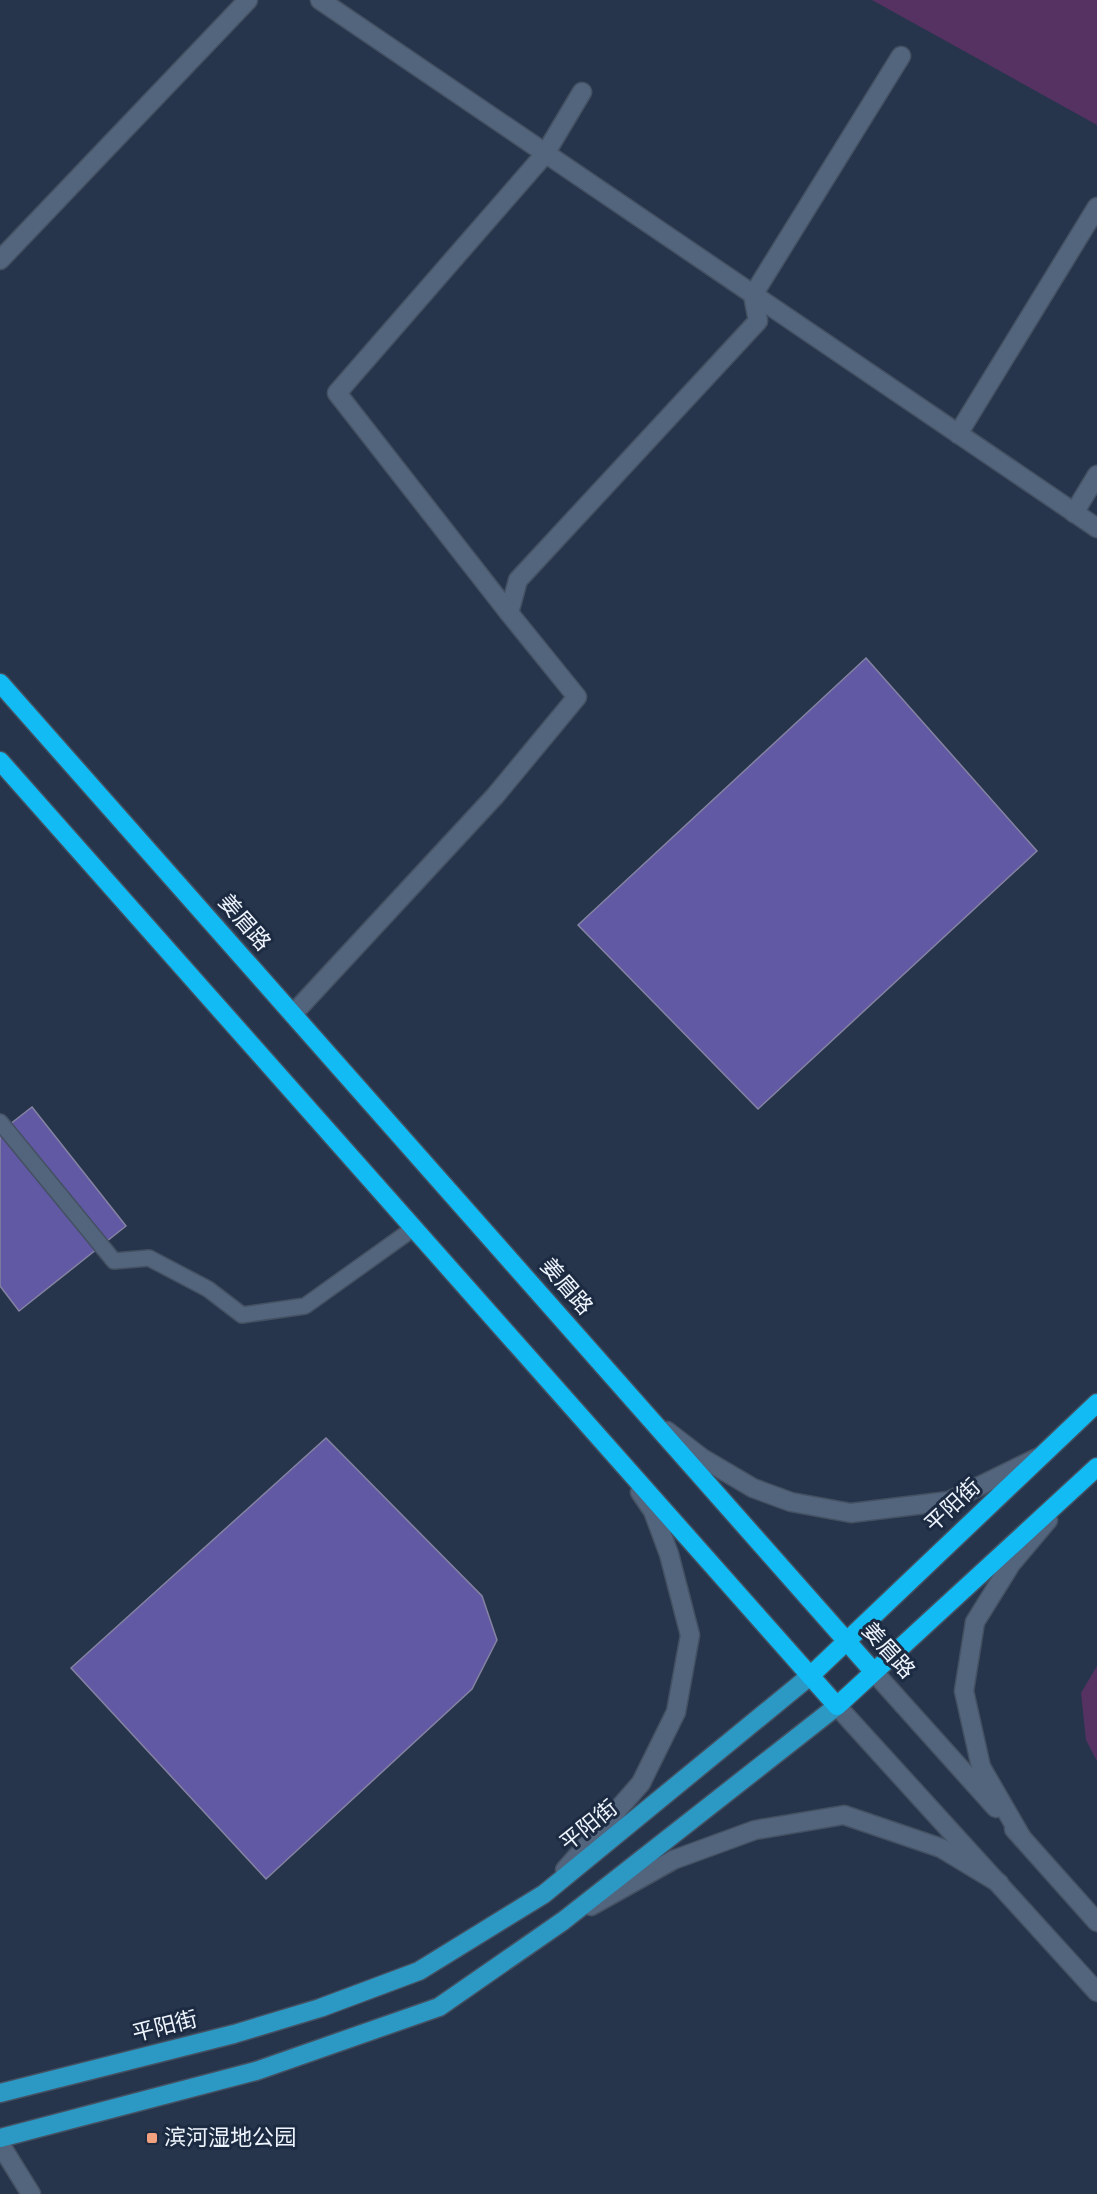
<svg xmlns="http://www.w3.org/2000/svg" width="1097" height="2194" font-family="'Sofia Sans Condensed','Noto Sans SC',sans-serif">
<style>
.green{fill:#553262}
.building{fill:#6259a5;stroke:#8483a1;stroke-width:1.5}
.lines{fill:none;stroke-linecap:round;stroke-linejoin:round}
.lane-casing{stroke:#445162;stroke-width:18}
.street-casing{stroke:#445162;stroke-width:21}
.secondary-casing{stroke:#445162;stroke-width:21}
.primary-casing{stroke:#445162;stroke-width:21}
.highway-casing{stroke:#445162;stroke-width:21}
.lane{stroke:#53647d;stroke-width:15}
.street{stroke:#53647d;stroke-width:18}
.secondary{stroke:#53647d;stroke-width:18}
.primary{stroke:#2c98c4;stroke-width:18}
.highway{stroke:#12bbf3;stroke-width:18}
.poi-dot{fill:#f2a17e;stroke:#1c2b41;stroke-width:2}
.labels{text-anchor:middle;dominant-baseline:central;stroke-width:6;stroke-linejoin:round;paint-order:stroke}
.street-label{font-size:22px;fill:#eef4fd;stroke:#1c2b41}
.poi-label{font-size:22px;fill:#eef4fd;stroke:#1c2b41;text-anchor:start}
</style>
<rect width="100%" height="100%" fill="#26354c"/>
<g class="green">
<polygon points="872,0 1097,0 1097,125"/>
<polygon points="1097,1666 1097,1761 1086,1740 1081,1693"/>
</g>
<g class="building">
<polygon points="866,658 1037,851 758,1109 578,925"/>
<polygon points="32,1107 126,1226 19,1311 0,1286 0,1132"/>
<polygon points="326,1438 482,1596 497,1640 472,1689 266,1879 71,1668"/>
</g>
<g class="lines">
<defs>
<polyline id="lane" points="0,1122 114,1261 149,1258 208,1289 242,1315 305,1306 414,1228"/>
<g id="street">
<polyline points="320,0 1097,528"/>
<polyline points="0,260 248,0"/>
<polyline points="958,434 1097,207"/>
<polyline points="1074,513 1097,475"/>
<polyline points="509,613 518,580 758,321 753,295 901,56"/>
<polyline points="293,1014 495,796 577,697 509,613 337,393 545,154 582,92"/>
<polyline points="0,2144 31,2194"/>
</g>
<g id="secondary">
<polyline points="667,1431 702,1458 753,1488 791,1502 851,1513 949,1501 1037,1458"/>
<polyline points="873,1671 996,1808"/>
<polyline points="837,1706 1097,1992"/>
<polyline points="1014,1829 1097,1922"/>
<polyline points="1022,1838 981,1767 964,1691 975,1622 1011,1564 1048,1520"/>
<polyline points="565,1870 641,1783 676,1712 690,1635 669,1554 653,1511 640,1492"/>
<polyline points="591,1906 673,1860 755,1830 844,1815 941,1848 999,1883"/>
</g>
<g id="primary">
<polyline points="0,2093 234,2034 320,2008 419,1971 544,1894 810,1676"/>
<polyline points="0,2138 256,2071 439,2007 563,1921 837,1706"/>
</g>
<g id="highway">
<polyline points="0,683 873,1671"/>
<polyline points="0,761 837,1706 1097,1467"/>
<polyline points="810,1676 1097,1403"/>
</g>
</defs>
<use href="#lane" class="lane-casing"/>
<use href="#street" class="street-casing"/>
<use href="#secondary" class="secondary-casing"/>
<use href="#primary" class="primary-casing"/>
<use href="#highway" class="highway-casing"/>
<use href="#lane" class="lane"/>
<use href="#street" class="street"/>
<use href="#secondary" class="secondary"/>
<use href="#primary" class="primary"/>
<use href="#highway" class="highway"/>
</g>
<rect class="poi-dot" x="146" y="2132" width="12" height="12" rx="3"/>
<g class="labels">
<g class="street-label">
<text transform="translate(244 923) rotate(49)">姜眉路</text>
<text transform="translate(566 1287) rotate(49)">姜眉路</text>
<text transform="translate(953 1506) rotate(-43)">平阳街</text>
<text transform="translate(888 1651) rotate(48)">姜眉路</text>
<text transform="translate(589 1826) rotate(-39)">平阳街</text>
<text transform="translate(165 2027) rotate(-14)">平阳街</text>
</g>
<g class="poi-label">
<text x="164" y="2138">滨河湿地公园</text>
</g>
</g>
</svg>
